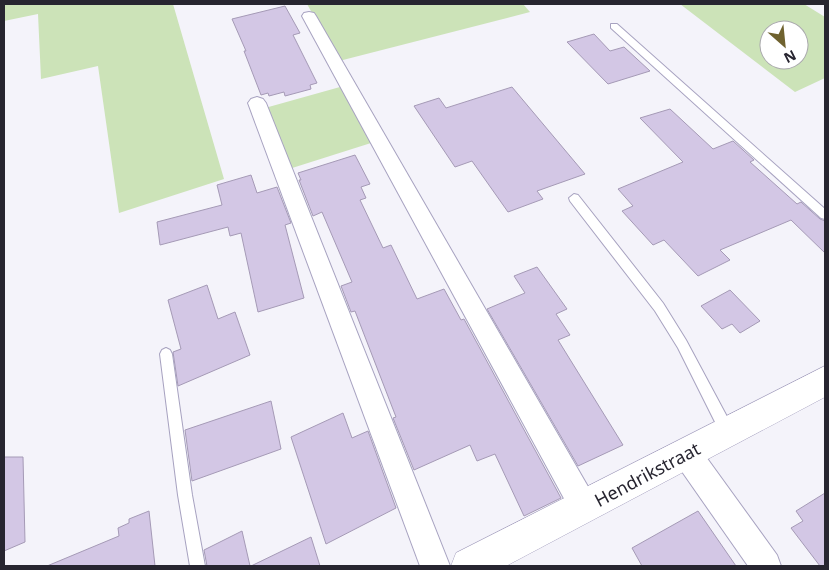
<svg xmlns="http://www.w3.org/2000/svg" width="829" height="570" font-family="'Noto Sans',sans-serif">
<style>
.green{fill:#cce3b8;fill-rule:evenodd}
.building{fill:#d3c7e5;stroke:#a59ab6}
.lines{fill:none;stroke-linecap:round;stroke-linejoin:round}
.lane-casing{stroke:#a7a2c0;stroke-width:2}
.street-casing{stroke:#a7a2c0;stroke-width:2}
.secondary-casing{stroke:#a7a2c0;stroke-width:1}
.lane{fill:#fff;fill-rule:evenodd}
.street{fill:#fff;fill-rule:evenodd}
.secondary{fill:#fff;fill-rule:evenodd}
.labels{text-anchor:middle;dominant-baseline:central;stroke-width:4;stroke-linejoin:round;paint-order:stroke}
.near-street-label{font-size:18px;fill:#272530;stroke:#fff}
</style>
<rect width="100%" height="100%" fill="#f4f3fa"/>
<g class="green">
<polygon points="4,4 173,4 224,179 119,213 98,66 41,79 38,14 4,21"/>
<polygon points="307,4 523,4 530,12 339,61"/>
<path d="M680,4H804L825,17V78L795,92ZM769,30H799V60H769Z"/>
<polygon points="340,87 371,143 289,169 265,108"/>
</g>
<g class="building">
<polygon points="285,6 300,33 293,35 317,83 310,85 311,89 285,96 284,92 269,96 268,93 261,95 244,51 246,51 232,19"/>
<polygon points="594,34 610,51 624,47 650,71 608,84 567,42"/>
<polygon points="512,87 585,174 537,191 543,199 508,212 472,161 455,167 414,106 439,98 446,108"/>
<polygon points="670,109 713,149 733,141 754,160 750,162 797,204 801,202 820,219 825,221 825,253 791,220 720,250 730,260 698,276 664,240 653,245 622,211 633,206 618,189 683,162 640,118"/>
<polygon points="355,155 370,184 361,187 366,198 360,200 383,248 391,245 417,299 444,289 461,320 464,319 561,498 524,516 495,454 477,461 470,445 414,470 393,418 396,417 355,311 351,312 341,286 352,282 322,212 313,216 299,180 301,180 298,173"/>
<polygon points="251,175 257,193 277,187 291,223 285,225 304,298 258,312 241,233 230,236 228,227 160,245 157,222 222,205 217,185"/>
<polygon points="537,267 567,309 556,314 570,335 558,340 623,445 578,466 487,309 525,293 514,276"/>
<polygon points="207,285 218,319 235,312 250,355 178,386 173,352 181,349 168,300"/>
<polygon points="730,290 760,321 740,333 732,324 722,329 701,306"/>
<polygon points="271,401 281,449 192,481 185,430"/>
<polygon points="343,413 352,438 368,431 396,508 326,544 291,437"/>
<polygon points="4,457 23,457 25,542 4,551"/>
<polygon points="825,493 825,566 820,566 791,528 803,521 796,511"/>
<polygon points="149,511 155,566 47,566 119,536 118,528 129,523 129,519"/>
<polygon points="698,511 736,566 642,566 632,548"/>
<polygon points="242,531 250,566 207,566 204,550"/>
<polygon points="311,537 320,566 251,566"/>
</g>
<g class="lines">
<defs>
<g id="lane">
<polygon points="611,24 617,24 825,209 825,219 821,218 611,28"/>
<polygon points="574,194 578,195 663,303 686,340 732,426 734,431 732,436 727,438 722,436 678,348 655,311 570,201 569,198"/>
<polygon points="166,348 170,350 172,354 192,495 205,566 190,566 178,495 160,354 162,350"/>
</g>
<g id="street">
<polygon points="309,12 314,13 316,16 594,497 598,507 594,517 584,521 574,517 302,16 304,13"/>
<polygon points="257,97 263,99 266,103 450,566 420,566 248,103 251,99"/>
<polygon points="686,439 696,443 777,555 781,566 748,566 676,463 672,453 676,443"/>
</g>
<polygon id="secondary" points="825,366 825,397 506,566 451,566 456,553"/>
</defs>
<use href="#lane" class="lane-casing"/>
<use href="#street" class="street-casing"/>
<use href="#secondary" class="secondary-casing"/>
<use href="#lane" class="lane"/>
<use href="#street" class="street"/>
<use href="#secondary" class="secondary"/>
</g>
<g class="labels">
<g class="near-street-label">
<text transform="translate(647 474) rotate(-28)">Hendrikstraat</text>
</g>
</g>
<rect width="829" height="570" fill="none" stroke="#272530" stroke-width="10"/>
<g transform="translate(784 45) rotate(153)"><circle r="24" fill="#ffffff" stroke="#a9a8ac"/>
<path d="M0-4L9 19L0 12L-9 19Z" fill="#6f622f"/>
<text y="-8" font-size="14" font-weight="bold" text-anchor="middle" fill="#272530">N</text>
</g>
</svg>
